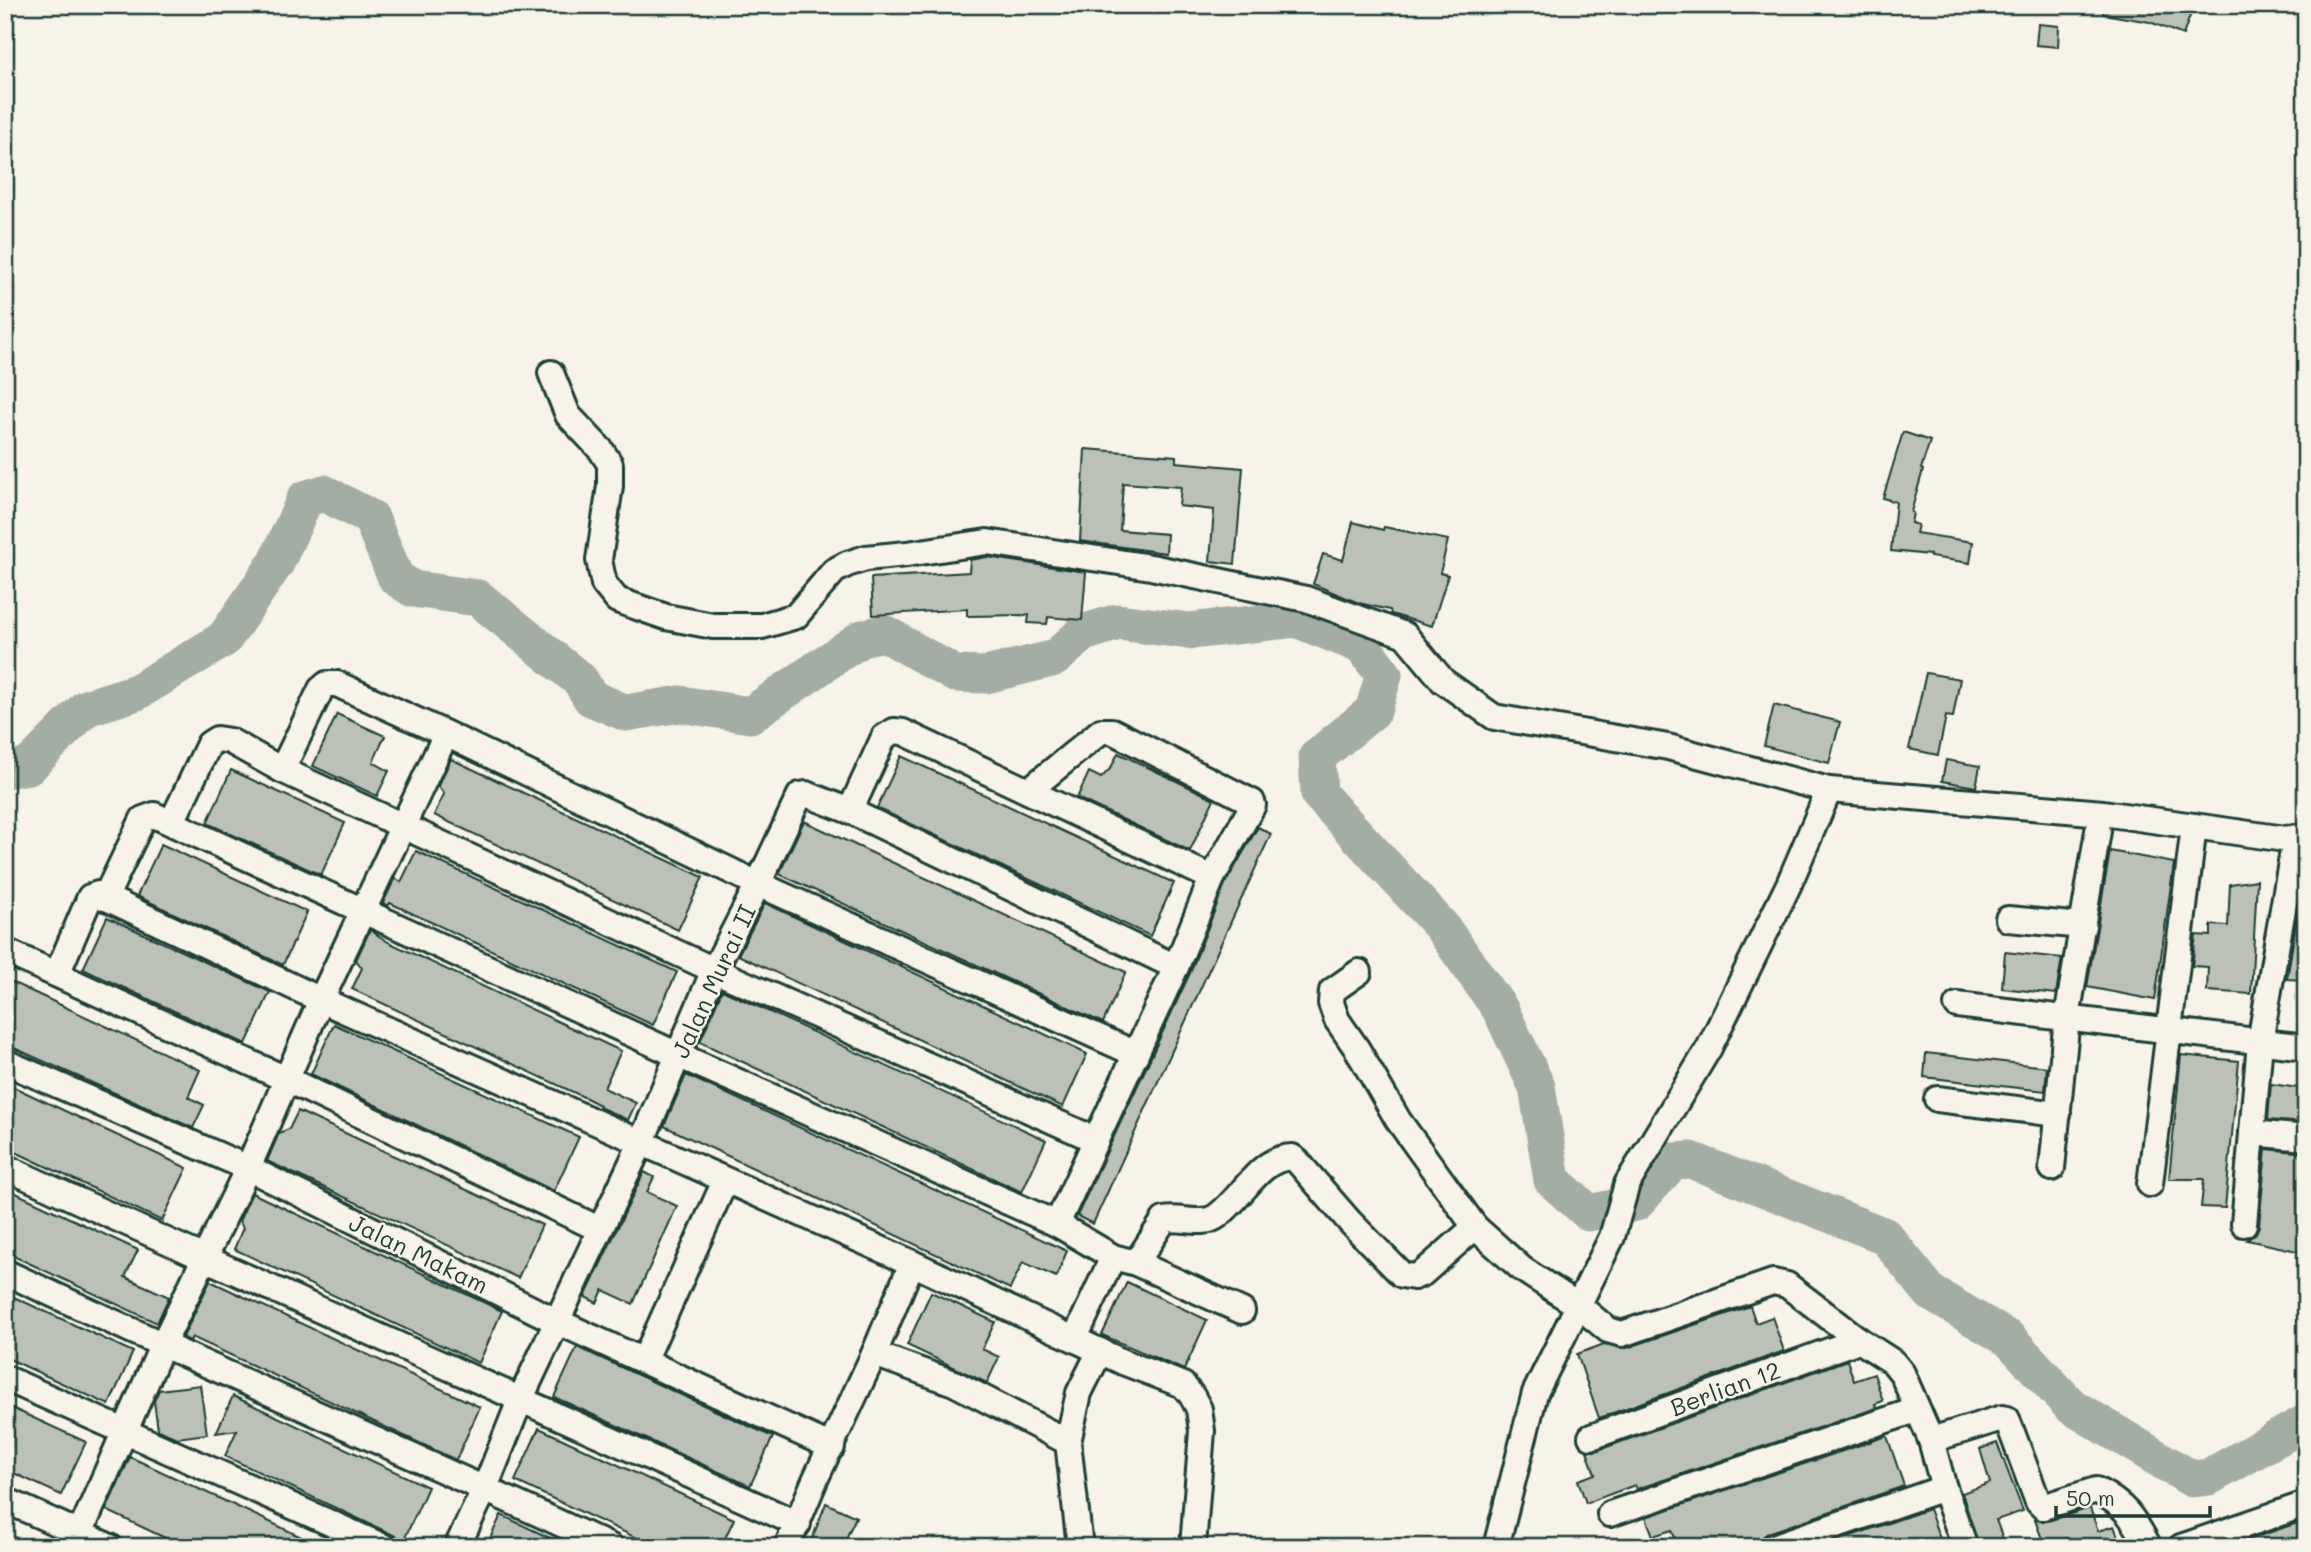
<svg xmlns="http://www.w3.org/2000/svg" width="2311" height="1552" font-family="Mali,sans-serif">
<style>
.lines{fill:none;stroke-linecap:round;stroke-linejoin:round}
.river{stroke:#a4ada3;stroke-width:37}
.building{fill:#bbc1b6;stroke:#1f3d34;stroke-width:2}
.minor-casing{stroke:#1f3d34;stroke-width:30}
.minor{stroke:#f7f3e8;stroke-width:24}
.labels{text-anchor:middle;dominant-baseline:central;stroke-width:5;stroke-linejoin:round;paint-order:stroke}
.street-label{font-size:24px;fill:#1f3d34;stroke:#f7f3e8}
</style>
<rect width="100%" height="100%" fill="#f7f3e8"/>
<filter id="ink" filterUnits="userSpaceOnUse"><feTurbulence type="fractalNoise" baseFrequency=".0143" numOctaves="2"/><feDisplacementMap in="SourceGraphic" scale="14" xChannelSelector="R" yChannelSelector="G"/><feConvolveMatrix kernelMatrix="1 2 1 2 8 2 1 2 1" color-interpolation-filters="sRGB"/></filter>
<g filter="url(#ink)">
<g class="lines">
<polyline class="river" points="5,770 29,766 86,708 137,692 224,639 276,563 305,499 324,493 371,518 396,578 413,589 478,598 580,680 591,698 626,713 680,704 750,715 862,638 884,633 955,674 986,675 1055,658 1083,633 1118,622 1190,631 1296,619 1362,646 1384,675 1373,711 1317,757 1319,794 1441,926 1500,1009 1537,1087 1552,1180 1589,1213 1636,1203 1673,1161 1691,1160 1885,1236 1931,1293 2009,1339 2071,1406 2192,1479 2209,1477 2306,1422"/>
</g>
<g class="building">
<polygon points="2103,5 2194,5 2183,35 2150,22 2103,14"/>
<polygon points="2038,24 2059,26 2058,47 2036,45"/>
<polygon points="1903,432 1930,441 1921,469 1923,470 1911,512 1913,513 1911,523 1918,525 1916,533 1973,542 1970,563 1930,557 1930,555 1891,551 1896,502 1883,498"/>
<polygon points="1085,449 1176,456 1176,462 1243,468 1235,564 1210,561 1214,510 1179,506 1181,487 1123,483 1120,530 1167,534 1166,553 1080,541"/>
<polygon points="1353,522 1383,530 1384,527 1448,540 1440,573 1448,575 1432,626 1391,614 1390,610 1359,603 1313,584 1323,554 1343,560"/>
<polygon points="987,557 1086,572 1082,620 1048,617 1047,624 1028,623 1029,615 967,616 967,609 873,615 871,578 969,572 970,560"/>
<polygon points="1926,673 1960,679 1953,717 1946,716 1938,755 1909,749"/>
<polygon points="1774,705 1840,722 1829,763 1764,746"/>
<polygon points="337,714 385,736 373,762 389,771 377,796 313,766"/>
<polygon points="1118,753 1214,799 1190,851 1077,798 1089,772 1101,778 1111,768"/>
<polygon points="901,756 1174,883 1150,936 877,808"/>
<polygon points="451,759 703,877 678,930 434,815 444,794 438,786"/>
<polygon points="1946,760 1980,766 1976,787 1942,781"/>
<polygon points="231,770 345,823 321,875 207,823"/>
<polygon points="804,821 1126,972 1103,1023 779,874"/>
<polygon points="1258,827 1271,834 1093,1224 1077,1216 1190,973 1225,884"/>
<polygon points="161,844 307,912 283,965 137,896"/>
<polygon points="416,851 677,972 653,1025 390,903 388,906 383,903 395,878 401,882"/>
<polygon points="2110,851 2174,863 2155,1000 2087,987"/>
<polygon points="2304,875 2306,875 2306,980 2287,979"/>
<polygon points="2257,880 2251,994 2207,991 2208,967 2192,966 2196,935 2211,936 2211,925 2228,926 2230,884"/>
<polygon points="765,903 1087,1054 1063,1107 738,955"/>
<polygon points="107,917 270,992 246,1044 83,969"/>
<polygon points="370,930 388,942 621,1051 604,1088 636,1103 628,1120 599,1107 600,1105 588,1099 352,989 362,968 356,960"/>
<polygon points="2005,952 2062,958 2056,994 2002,988"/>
<polygon points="5,979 200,1070 188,1097 204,1105 193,1128 5,1044"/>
<polygon points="722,990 1046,1140 1022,1192 700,1042"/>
<polygon points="334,1024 579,1137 554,1191 311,1074"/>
<polygon points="1926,1053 2047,1067 2045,1091 1924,1077"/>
<polygon points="2181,1055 2239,1061 2225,1208 2201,1207 2204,1179 2169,1179"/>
<polygon points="686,1075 1067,1251 1056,1277 1023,1262 1010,1289 664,1126"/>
<polygon points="5,1083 187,1168 162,1221 5,1147"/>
<polygon points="2271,1084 2306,1089 2306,1123 2268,1120"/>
<polygon points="298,1111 542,1225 518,1278 267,1161 279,1133 289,1129"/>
<polygon points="2266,1149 2306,1153 2306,1253 2247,1240 2256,1233 2259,1226"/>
<polygon points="644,1172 654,1177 647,1192 677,1206 633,1304 603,1290 597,1303 585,1297"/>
<polygon points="5,1188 138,1250 125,1277 169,1297 157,1323 5,1252"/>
<polygon points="252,1193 502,1311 479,1363 234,1249 243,1228 239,1221"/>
<polygon points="210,1281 480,1407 456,1460 192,1337 190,1341 183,1337"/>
<polygon points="1127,1282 1207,1320 1184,1370 1102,1335"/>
<polygon points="931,1292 995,1322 982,1349 999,1357 987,1383 907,1345"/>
<polygon points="5,1293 133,1352 109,1405 5,1357"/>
<polygon points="1750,1306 1756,1323 1772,1317 1784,1351 1599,1418 1577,1354 1604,1344 1627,1348"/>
<polygon points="577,1347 773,1437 750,1486 554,1397"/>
<polygon points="1847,1360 1854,1381 1874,1374 1883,1401 1875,1404 1877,1408 1637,1489 1635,1485 1586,1503 1578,1480 1595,1474 1587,1451 1596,1451"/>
<polygon points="200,1385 207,1434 177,1438 158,1430 154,1401 159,1390"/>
<polygon points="233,1396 428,1487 404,1540 225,1456 237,1430 216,1433"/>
<polygon points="5,1405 86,1442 61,1495 5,1469"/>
<polygon points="539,1428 734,1519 721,1547 656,1547 515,1481"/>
<polygon points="1887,1436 1904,1486 1768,1533 1761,1538 1758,1547 1678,1547 1672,1530 1653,1536 1646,1517"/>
<polygon points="1997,1443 2023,1511 1996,1520 2003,1539 1998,1541 2001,1547 1979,1547 1962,1493 1990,1483 1980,1449"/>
<polygon points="130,1457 270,1522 322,1547 184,1547 163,1537 106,1510"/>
<polygon points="826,1503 856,1517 842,1547 809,1547"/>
<polygon points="2090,1508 2098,1531 2114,1526 2122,1547 2045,1547 2035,1520 2048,1521"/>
<polygon points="1929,1509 1943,1547 1819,1547"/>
<polygon points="501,1515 569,1547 486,1547"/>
<polygon points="2306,1520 2306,1547 2227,1547"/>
</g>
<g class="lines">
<defs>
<g id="minor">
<polyline points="551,373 568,415 601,450 610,464 610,486 599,560 604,584 617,600 666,617 713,626 762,626 796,616 834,571 847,564 866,558 907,554 987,542 1151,567 1306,599 1405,635 1443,681 1494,717 1668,747 1829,790 2103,813 2285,839 2306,836"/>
<polyline points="282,770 321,689 327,684 337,684 446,734 758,884 1136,1054"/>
<polyline points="1028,791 1101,731 1112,731 1252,802 1253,805 1212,878 1176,967 1057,1224"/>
<polyline points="850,811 884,737 894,731 903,732 1212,878"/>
<polyline points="172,822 209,744 217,739 230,741 282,770 714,970 1096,1140"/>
<polyline points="105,898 143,819 154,815 678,1055 1057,1224 1113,1257 1136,1263 1242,1311"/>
<polyline points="2008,919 2083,926"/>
<polyline points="5,951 288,1080 599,1229"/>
<polyline points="1359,972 1332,991 1331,1003 1337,1020 1357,1049 1398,1120 1475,1227 1522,1269 1579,1306 1608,1330 1622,1334 1773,1282 1787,1285 1859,1340 1893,1362 1902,1373 1931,1440 1944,1488 1965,1547"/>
<polyline points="57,974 90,897 98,894 321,1000 912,1263 1123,1362 1183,1385 1192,1396 1199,1409 1202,1431 1193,1547"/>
<polyline points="1957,1005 2306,1047"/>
<polyline points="5,1062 248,1168 556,1321 832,1447"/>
<polyline points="1937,1099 2058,1114"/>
<polyline points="2252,1133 2306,1138"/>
<path d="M5,1167C268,1289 534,1404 798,1524"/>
<polyline points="2052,1168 2067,1018 2098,831"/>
<polyline points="2150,1184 2194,826"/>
<polyline points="2244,1224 2260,1042 2295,839"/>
<path d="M1136,1263L1164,1220C1180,1216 1203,1227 1217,1216C1243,1198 1258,1158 1292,1157L1298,1162L1350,1222L1402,1275L1414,1277L1423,1273L1475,1227"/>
<path d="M5,1272C206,1367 410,1453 611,1547"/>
<polyline points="1075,1338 1113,1257"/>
<polyline points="874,1354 954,1383 1068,1442"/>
<polyline points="644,1361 725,1181"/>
<polyline points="5,1378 384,1547"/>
<polyline points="1591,1437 1859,1340"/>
<path d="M1931,1440L2002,1418L2007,1419L2038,1502L2043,1507L2096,1490C2126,1505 2133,1518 2149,1547"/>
<polyline points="5,1500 110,1547"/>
<polyline points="1610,1514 1916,1410"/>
<polyline points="74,1547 162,1346 248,1168 321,1000 446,734"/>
<polyline points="457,1547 485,1488 521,1398 641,1143 714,970 758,884 800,795 806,794 850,811 1176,967"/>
<polyline points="787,1547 815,1480 874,1354 912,1263"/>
<polyline points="1080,1547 1068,1442 1079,1393 1100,1351"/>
<polyline points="1496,1547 1535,1393 1612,1237 1627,1184 1709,1048 1789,884 1829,790"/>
<polyline points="1773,1547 1944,1488"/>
<polyline points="2181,1547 2306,1504"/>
</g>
</defs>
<use href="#minor" class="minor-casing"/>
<use href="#minor" class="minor"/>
</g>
</g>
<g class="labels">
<g class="street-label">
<text transform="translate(713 981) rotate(-65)">Jalan Murai II</text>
<text transform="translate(419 1253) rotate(26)">Jalan Makam</text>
<text transform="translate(1725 1388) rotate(-20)">Berlian 12</text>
</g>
</g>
<rect width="2311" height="1552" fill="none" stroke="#f7f3e8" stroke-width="28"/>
<rect x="14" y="14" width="2283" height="1524" fill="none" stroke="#1f3d34" stroke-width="2.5" filter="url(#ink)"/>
<path d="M2056 1506v10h154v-10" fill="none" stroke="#1f3d34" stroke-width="3.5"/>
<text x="2066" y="1506" font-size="21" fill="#1f3d34" stroke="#f7f3e8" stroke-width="5" paint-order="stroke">50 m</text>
</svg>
